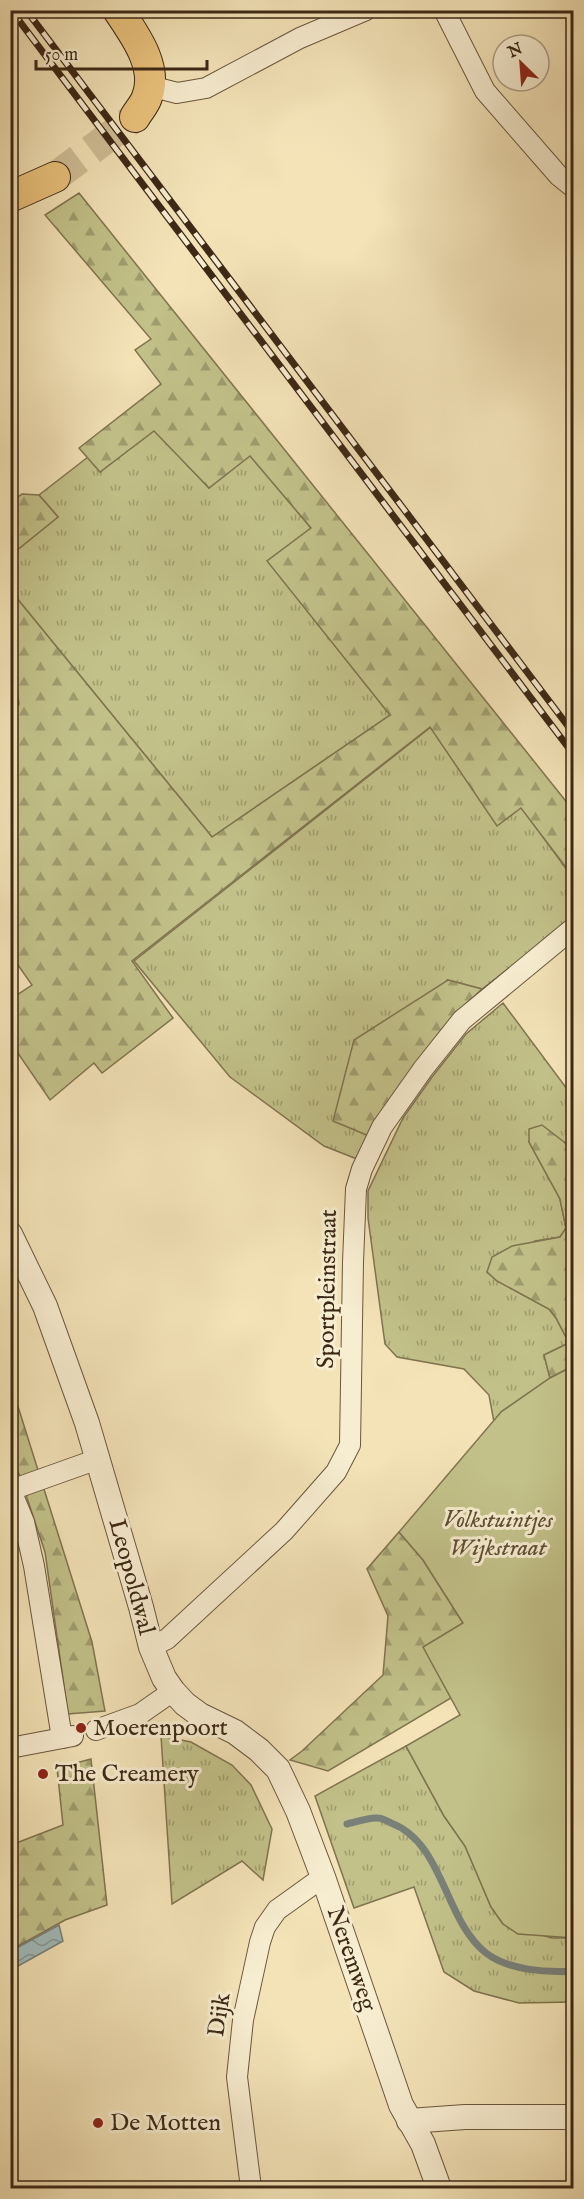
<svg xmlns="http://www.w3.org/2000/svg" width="584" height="2199" font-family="'IM FELL English',serif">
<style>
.grass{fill:url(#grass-tufts);stroke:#807450;stroke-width:1.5}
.forest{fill:url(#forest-firs);stroke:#807450;stroke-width:1.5}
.garden{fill:#c2c189;stroke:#807450;stroke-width:1.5}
.water{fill:url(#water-waves);stroke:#798078;stroke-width:1.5}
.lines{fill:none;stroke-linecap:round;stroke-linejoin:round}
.stream{stroke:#798078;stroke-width:7}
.primary-tunnel{stroke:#cfbe97;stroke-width:30;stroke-dasharray:30 15;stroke-linecap:butt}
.minor-casing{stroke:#6a573e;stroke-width:22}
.tertiary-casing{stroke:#6a573e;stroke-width:26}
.primary-casing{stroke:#3d2816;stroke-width:32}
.minor{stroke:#f7edd0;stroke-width:20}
.tertiary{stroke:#f7edd0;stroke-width:24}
.primary{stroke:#eac27c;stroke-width:30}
.rail-casing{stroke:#3d2816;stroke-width:7}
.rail{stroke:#f7edd0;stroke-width:4.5;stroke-dasharray:14;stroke-linecap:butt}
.poi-dot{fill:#8f2418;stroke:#f7edd0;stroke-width:2}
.labels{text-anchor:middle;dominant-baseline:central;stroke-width:6;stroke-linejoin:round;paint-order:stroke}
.street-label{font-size:24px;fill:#3d2816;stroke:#f7edd0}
.park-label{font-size:24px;font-style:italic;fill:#5e4e33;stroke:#f7edd0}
.poi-label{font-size:24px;fill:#3d2816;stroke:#f7edd0;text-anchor:start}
</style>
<defs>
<pattern id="grass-tufts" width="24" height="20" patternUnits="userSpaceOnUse" patternTransform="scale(1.5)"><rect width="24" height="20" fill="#c2c189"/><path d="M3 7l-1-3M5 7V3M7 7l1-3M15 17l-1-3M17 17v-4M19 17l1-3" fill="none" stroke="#9f9d6f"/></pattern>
<pattern id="forest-firs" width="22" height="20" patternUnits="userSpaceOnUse" patternTransform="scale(1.5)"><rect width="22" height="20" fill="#c2c189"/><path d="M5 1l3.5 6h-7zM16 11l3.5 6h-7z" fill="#9f9d6f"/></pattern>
<pattern id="water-waves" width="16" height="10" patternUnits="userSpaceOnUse" patternTransform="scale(1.5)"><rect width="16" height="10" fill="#a1bbba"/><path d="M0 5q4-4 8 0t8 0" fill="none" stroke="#849896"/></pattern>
</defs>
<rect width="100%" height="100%" fill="#f3e3b7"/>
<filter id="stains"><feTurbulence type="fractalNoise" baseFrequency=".00333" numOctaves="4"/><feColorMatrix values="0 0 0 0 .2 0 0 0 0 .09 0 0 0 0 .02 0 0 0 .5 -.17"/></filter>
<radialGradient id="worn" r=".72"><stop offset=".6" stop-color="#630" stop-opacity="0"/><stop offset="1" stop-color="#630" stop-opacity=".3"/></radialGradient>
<g class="grass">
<polygon points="154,430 209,488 250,455 311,528 268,561 390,715 212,837 11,591 11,555 58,517 39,495 88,457 100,472"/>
<polygon points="11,656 13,660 19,704 11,718"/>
<polygon points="431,727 497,825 521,807 573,878 573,923 561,929 482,989 447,980 357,1159 324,1146 230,1077 134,961"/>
<polygon points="503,1003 573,1097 574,1153 564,1142 529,1142 560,1199 566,1228 560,1237 535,1241 487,1272 497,1281 549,1309 556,1318 569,1343 544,1355 550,1378 501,1412 494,1422 489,1395 464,1369 397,1357 385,1344 368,1218 368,1191 403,1118 432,1077 466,1034"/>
<polygon points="161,1736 191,1742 232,1765 251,1785 272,1829 263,1880 242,1861 172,1904"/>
<polygon points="406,1746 444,1816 465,1846 491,1907 503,1924 552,1938 573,1938 573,2002 519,2003 474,1991 444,1972 414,1887 354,1908 315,1796"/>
</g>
<g class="forest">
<polygon points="79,193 573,810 574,878 521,808 497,826 430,727 132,961 173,1018 102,1073 94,1063 50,1100 11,1043 11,999 32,985 11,955 10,718 19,704 13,660 11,656 11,591 212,837 390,715 267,561 311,528 250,456 209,488 154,431 100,472 79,448 161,384 135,350 151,339 45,215"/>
<polygon points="22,494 39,495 58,517 11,555 11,502"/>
<polygon points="448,980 482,989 452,1018 369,1136 333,1121 354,1040"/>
<polygon points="542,1125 564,1142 574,1153 573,1366 550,1378 544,1355 569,1343 556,1318 549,1309 497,1281 487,1272 492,1257 512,1246 560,1237 566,1228 560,1199 529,1142 529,1129"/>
<polygon points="10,1381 92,1642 105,1711 68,1714 45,1552 19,1474 11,1460"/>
<polygon points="399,1532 423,1560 463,1623 424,1647 451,1698 328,1771 290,1760 302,1751 383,1675 388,1616 367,1569"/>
<polygon points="91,1759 107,1905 65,1920 11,1950 11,1845 63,1825 57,1768"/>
</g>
<polygon class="garden" points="573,1366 574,1938 518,1934 503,1924 491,1907 465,1846 444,1816 406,1746 460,1715 423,1647 463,1623 423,1560 399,1532 501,1412 550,1378"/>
<polygon class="water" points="59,1925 63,1941 11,1970 11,1951"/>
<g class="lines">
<path class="stream" d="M347,1824C356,1822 369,1817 378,1818C382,1818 387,1821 391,1823C444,1843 444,1920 486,1953C508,1970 546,1973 574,1971"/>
<polyline class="primary-tunnel" points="55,177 135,117"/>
<defs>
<g id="minor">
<polyline points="444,10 485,91 559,176 574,188"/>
<polyline points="150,86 177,93 206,88 300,38 366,10"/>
<polyline points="10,1488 24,1522 34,1566 62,1738"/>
<polyline points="11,1490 98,1459"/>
<polyline points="151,1647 167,1639 284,1531 336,1472 350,1445 353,1262 356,1189 362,1169 382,1127 423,1069 462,1020 571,930"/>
<polyline points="96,1730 140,1714 173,1691"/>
<polyline points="10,1748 73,1736"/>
<polyline points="251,2188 237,2077 243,2020 260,1942 265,1927 277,1910 323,1877"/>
</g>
<g id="tertiary">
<polyline points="10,1234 45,1306 87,1423 141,1607 151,1647 164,1678 173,1691 185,1704 200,1715 235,1732 259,1750 278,1769 298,1811 323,1877 401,2105 423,2144 439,2188"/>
<polyline points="409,2121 465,2117 574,2117"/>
</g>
<g id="primary">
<path d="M118,10C134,34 159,67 147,97C145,104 139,110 135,117"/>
<polyline points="10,197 55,177"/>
</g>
</defs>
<use href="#minor" class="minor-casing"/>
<use href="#tertiary" class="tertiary-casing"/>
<use href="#primary" class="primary-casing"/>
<use href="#minor" class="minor"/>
<use href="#tertiary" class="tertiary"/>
<use href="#primary" class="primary"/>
<defs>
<g id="rail">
<polyline points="11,10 574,755"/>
<polyline points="26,10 574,734"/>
</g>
</defs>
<use href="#rail" class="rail-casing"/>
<use href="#rail" class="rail"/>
</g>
<g class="poi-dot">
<circle cx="81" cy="1728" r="6"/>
<circle cx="43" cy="1774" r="6"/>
<circle cx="98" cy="2123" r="6"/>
</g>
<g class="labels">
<g class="street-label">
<text transform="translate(328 1289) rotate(-89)">Sportpleinstraat</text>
<text transform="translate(131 1577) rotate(75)">Leopoldwal</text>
<text transform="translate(351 1959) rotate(71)">Neremweg</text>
<text transform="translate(220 2015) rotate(-81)">Dijk</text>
</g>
<g class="park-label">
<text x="498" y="1520">Volkstuintjes<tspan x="498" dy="28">Wijkstraat</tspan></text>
</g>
<g class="poi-label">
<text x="93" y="1728">Moerenpoort</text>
<text x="55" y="1774">The Creamery</text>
<text x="110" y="2123">De Motten</text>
</g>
</g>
<rect width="584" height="2199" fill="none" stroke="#f3e3b7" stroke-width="36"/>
<rect x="12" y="12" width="560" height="2175" fill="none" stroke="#3d2816" stroke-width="3"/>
<rect x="18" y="18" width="548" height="2163" fill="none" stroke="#3d2816" stroke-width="1.5"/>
<g transform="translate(521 63) rotate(335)"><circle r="28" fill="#f7edd0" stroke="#ad9e86" stroke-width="1.5"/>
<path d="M0-4.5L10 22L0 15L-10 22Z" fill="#8f2418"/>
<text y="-9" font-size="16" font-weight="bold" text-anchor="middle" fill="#3d2816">N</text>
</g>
<path d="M36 60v9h171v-9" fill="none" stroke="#3d2816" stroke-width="3"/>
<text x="45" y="60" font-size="18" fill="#3d2816" stroke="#f7edd0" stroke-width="4.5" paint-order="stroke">50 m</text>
<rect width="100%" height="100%" filter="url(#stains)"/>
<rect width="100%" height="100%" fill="url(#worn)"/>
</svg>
